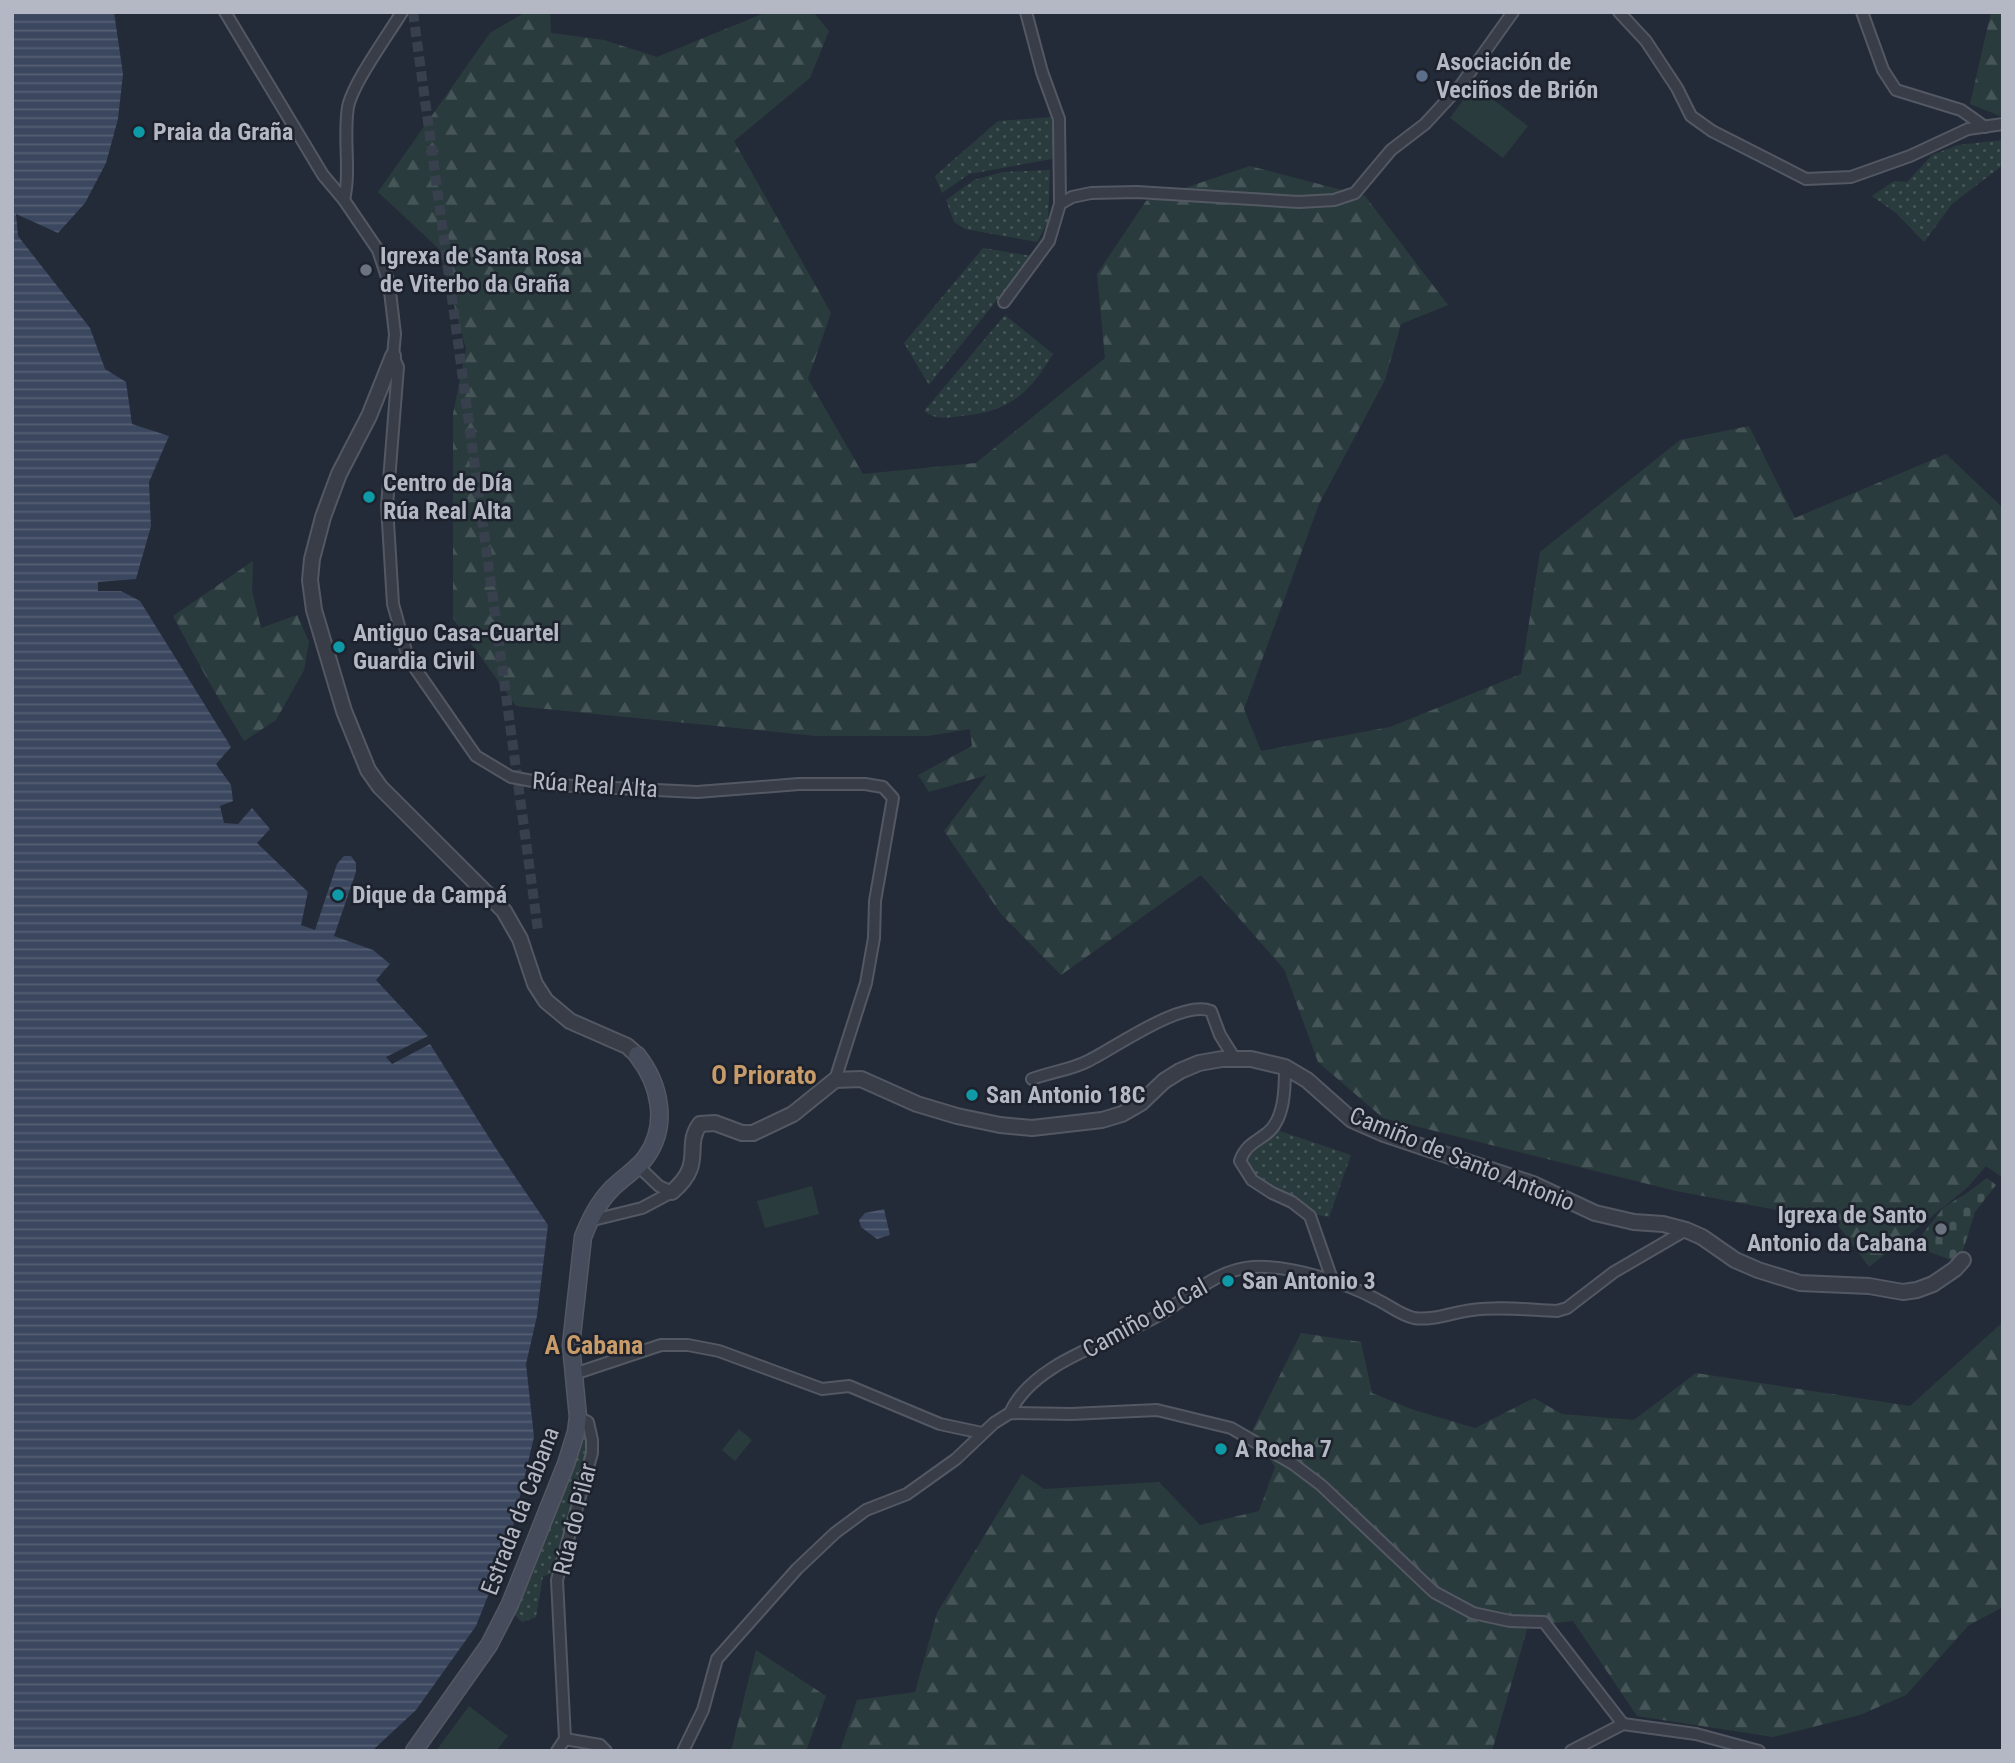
<svg xmlns="http://www.w3.org/2000/svg" width="2015" height="1763" font-family="'Roboto Condensed',sans-serif">
<style>
.grass{fill:url(#grass-dots)}
.forest{fill:url(#forest-firs)}
.cemetery{fill:url(#cemetery-stones)}
.pitch{fill:#2a3b3d}
.water{fill:url(#water-rules)}
.lines{fill:none;stroke-linecap:round;stroke-linejoin:round}
.minor-tunnel{stroke:#39404d;stroke-width:10;stroke-dasharray:10 5;stroke-linecap:butt}
.minor-casing{stroke:#535863;stroke-width:14}
.tertiary-casing{stroke:#535863;stroke-width:18}
.secondary-casing{stroke:#535863;stroke-width:19}
.minor{stroke:#383d48;stroke-width:10}
.tertiary{stroke:#383d48;stroke-width:14}
.secondary{stroke:#464c5b;stroke-width:16}
.service-dot{fill:#5c6f8a;stroke:#1d222d;stroke-width:2.5}
.culture-dot{fill:#0f9aa8;stroke:#1d222d;stroke-width:2.5}
.worship-dot{fill:#6b7280;stroke:#1d222d;stroke-width:2.5}
.labels{text-anchor:middle;dominant-baseline:central;stroke-width:5;stroke-linejoin:round;paint-order:stroke}
.poi-label{font-size:24px;font-weight:bold;fill:#b3b8c4;stroke:#1d222d;text-anchor:start}
.street-label{font-size:24px;fill:#b3b8c4;stroke:#1d222d}
.neighbourhood-label{font-size:26px;font-weight:bold;fill:#c89c6a;stroke:#1d222d}
</style>
<defs>
<pattern id="grass-dots" width="8" height="8" patternUnits="userSpaceOnUse" patternTransform="scale(1.75)"><rect width="8" height="8" fill="#2a3b3d"/><path d="M2 2h.1M6 6h.1" fill="none" stroke="#465557" stroke-width="1.8" stroke-linecap="round"/></pattern>
<pattern id="forest-firs" width="22" height="20" patternUnits="userSpaceOnUse" patternTransform="scale(1.75)"><rect width="22" height="20" fill="#2a3b3d"/><path d="M5 1l3.5 6h-7zM16 11l3.5 6h-7z" fill="#465557"/></pattern>
<pattern id="cemetery-stones" width="16" height="16" patternUnits="userSpaceOnUse" patternTransform="scale(1.75)"><rect width="16" height="16" fill="#2a3b3d"/><path d="M2 7V4a2 2 0 0 1 4 0v3zM10 15v-3a2 2 0 0 1 4 0v3z" fill="#465557"/></pattern>
<pattern id="water-rules" width="6" height="5" patternUnits="userSpaceOnUse" patternTransform="scale(1.75)"><rect width="6" height="5" fill="#3b475f"/><path d="M0 2.5h6" fill="none" stroke="#555f74"/></pattern>
</defs>
<rect width="100%" height="100%" fill="#242b38"/>
<g class="grass">
<polygon points="1051,117 1054,135 1052,159 969,174 942,193 935,176 998,121"/>
<polygon points="2003,140 2003,165 1952,204 1924,242 1896,213 1872,196 1894,181 1907,182 1932,155 1958,145"/>
<polygon points="1050,170 1048,222 1037,242 965,229 954,222 946,200 974,180 1003,172"/>
<polygon points="983,248 1032,256 929,385 904,343"/>
<path d="M1005,315L1053,354C1029,394 1009,412 961,416C946,418 936,420 924,411Z"/>
<polygon points="1277,1130 1351,1155 1329,1217 1308,1213 1256,1179 1246,1163 1247,1153"/>
<polygon points="583,1429 586,1431 588,1452 551,1574 543,1576 536,1617 522,1622 512,1612"/>
</g>
<g class="forest">
<polygon points="526,12 550,12 551,33 604,40 657,57 767,12 813,12 829,31 810,78 734,141 831,313 808,379 863,474 976,463 1105,358 1097,274 1146,201 1250,166 1365,196 1448,305 1401,324 1385,380 1319,504 1244,709 1261,751 1390,727 1521,674 1540,552 1680,440 1749,426 1795,518 1946,454 2003,508 2003,1178 1986,1166 1968,1187 1869,1267 1835,1221 1676,1191 1383,1118 1318,1062 1284,969 1201,875 1061,975 1001,914 944,831 987,775 929,792 918,775 972,746 970,729 928,736 816,736 516,706 453,618 453,414 466,349 439,249 378,192 490,33"/>
<polygon points="1991,12 2003,12 2003,117 1970,104"/>
<polygon points="253,561 252,591 261,628 297,615 309,642 304,670 276,720 244,741 205,675 173,616"/>
<polygon points="2003,1322 2003,1607 1969,1625 1906,1695 1860,1715 1773,1737 1637,1716 1573,1621 1528,1626 1492,1751 840,1751 857,1700 915,1692 937,1613 1022,1474 1044,1489 1159,1482 1200,1525 1259,1511 1275,1467 1252,1431 1301,1333 1361,1342 1372,1393 1414,1410 1475,1428 1534,1398 1562,1414 1634,1420 1696,1373 1910,1406"/>
<polygon points="756,1650 826,1696 806,1751 731,1751"/>
</g>
<polygon class="cemetery" points="1987,1178 1996,1185 1975,1212 1961,1257 1954,1261 1927,1251 1917,1241 1944,1207 1967,1193"/>
<g class="pitch">
<polygon points="1474,85 1528,126 1503,158 1450,118"/>
<polygon points="812,1186 819,1214 765,1228 757,1201"/>
<polygon points="739,1429 752,1440 735,1461 722,1450"/>
<polygon points="469,1706 508,1736 496,1751 436,1751"/>
</g>
<g class="water">
<polygon points="12,12 114,12 123,74 118,119 106,163 85,203 58,233 16,214 18,236 90,328 105,369 126,382 132,424 169,436 149,482 151,526 136,579 98,582 98,591 121,591 140,601 231,747 216,764 231,785 233,801 220,806 224,823 238,824 252,808 270,829 257,843 308,892 301,925 315,930 337,864 344,856 351,856 356,863 356,872 334,936 373,950 390,964 376,980 428,1036 386,1057 392,1064 430,1044 495,1147 548,1225 537,1316 526,1364 534,1437 509,1543 476,1626 416,1710 372,1751 12,1751"/>
<polygon points="884,1209 890,1235 877,1239 861,1227 859,1220 865,1213"/>
</g>
<g class="lines">
<polyline class="minor-tunnel" points="413,12 538,930"/>
<defs>
<g id="minor">
<polyline points="225,12 323,175 344,200 378,250 389,283 395,334 393,356 398,367 387,506 393,604 408,658 476,756 511,777 554,785 697,792 799,784 865,784 883,787 893,798 875,901 874,938 866,983 835,1080"/>
<polyline points="1026,12 1042,72 1059,119 1060,204"/>
<polyline points="1619,12 1646,41 1677,88 1691,116 1712,131 1806,179 1851,177 1910,156 1968,129 2003,124"/>
<polyline points="1862,12 1883,70 1896,90 1961,110 1985,127"/>
<path d="M344,200C351,170 343,138 348,107C353,83 388,35 402,12"/>
<polyline points="1004,302 1049,241 1060,204 1072,197 1091,193 1137,192 1299,202 1334,200 1355,193 1391,150 1425,124 1461,85 1513,12"/>
<path d="M1285,1067C1285,1088 1285,1120 1266,1134C1254,1143 1245,1146 1240,1161L1252,1180L1272,1193L1292,1202L1310,1216L1333,1282"/>
<path d="M1032,1079C1050,1072 1071,1070 1088,1061C1115,1048 1182,999 1211,1011L1220,1035L1235,1059"/>
<polyline points="638,1166 659,1186 672,1192"/>
<polyline points="589,1221 642,1208 672,1192"/>
<polyline points="574,1374 661,1345 688,1345 719,1351 822,1389 849,1386 940,1424 982,1433"/>
<path d="M1010,1413C1033,1361 1114,1342 1159,1315C1188,1298 1217,1269 1253,1267C1290,1265 1344,1282 1376,1299C1389,1305 1400,1315 1414,1318C1433,1321 1454,1312 1472,1310C1500,1306 1530,1310 1557,1311L1567,1308L1614,1272L1686,1230"/>
<polyline points="565,1739 600,1745 606,1751"/>
<polyline points="557,1751 565,1739 557,1580 592,1453 592,1440 588,1422 578,1417"/>
<polyline points="683,1751 703,1710 717,1659 797,1569 835,1533 866,1510 907,1494 956,1459 994,1423 1010,1413 1071,1414 1157,1410 1231,1428 1293,1464 1321,1485 1434,1592 1473,1613 1510,1621 1544,1622 1623,1724"/>
<polyline points="1571,1751 1623,1724 1696,1734 1759,1751"/>
</g>
<g id="tertiary">
<polyline points="393,356 369,416 339,474 323,517 312,559 310,580 314,610 344,711 368,770 380,787 504,911 520,939 535,984 546,1001 570,1021 627,1046 637,1055"/>
<path d="M672,1192C706,1163 683,1147 700,1124L715,1123L742,1133H753L793,1114L835,1080L861,1079L917,1104L957,1116L1000,1125L1032,1128L1102,1120L1122,1114L1141,1103L1164,1081L1180,1071L1199,1063L1222,1059H1251L1285,1067L1307,1080L1352,1120L1384,1134L1533,1184L1595,1213L1634,1222L1663,1224L1686,1230L1702,1237L1735,1260L1758,1270L1800,1283L1869,1286L1903,1292L1917,1290L1933,1284L1955,1269L1963,1260"/>
</g>
<path id="secondary" d="M414,1751L489,1645L510,1604L566,1464L576,1432L578,1417L571,1345L583,1237C591,1216 601,1197 618,1183C628,1174 639,1167 646,1157C669,1125 660,1084 637,1055"/>
</defs>
<use href="#minor" class="minor-casing"/>
<use href="#tertiary" class="tertiary-casing"/>
<use href="#secondary" class="secondary-casing"/>
<use href="#minor" class="minor"/>
<use href="#tertiary" class="tertiary"/>
<use href="#secondary" class="secondary"/>
</g>
<circle class="service-dot" cx="1422" cy="76" r="7"/>
<g class="culture-dot">
<circle cx="139" cy="132" r="7"/>
<circle cx="369" cy="497" r="7"/>
<circle cx="339" cy="647" r="7"/>
<circle cx="338" cy="895" r="7"/>
<circle cx="972" cy="1095" r="7"/>
<circle cx="1228" cy="1281" r="7"/>
<circle cx="1221" cy="1449" r="7"/>
</g>
<g class="worship-dot">
<circle cx="366" cy="270" r="7"/>
<circle cx="1941" cy="1229" r="7"/>
</g>
<g class="labels">
<g class="poi-label">
<text x="1436" y="62">Asociación de<tspan x="1436" dy="28">Veciños de Brión</tspan></text>
<text x="153" y="132">Praia da Graña</text>
<text x="380" y="256">Igrexa de Santa Rosa<tspan x="380" dy="28">de Viterbo da Graña</tspan></text>
<text x="383" y="483">Centro de Día<tspan x="383" dy="28">Rúa Real Alta</tspan></text>
<text x="353" y="633">Antiguo Casa-Cuartel<tspan x="353" dy="28">Guardia Civil</tspan></text>
<text x="352" y="895">Dique da Campá</text>
<text x="986" y="1095">San Antonio 18C</text>
<text x="1927" y="1215" text-anchor="end">Igrexa de Santo<tspan x="1927" dy="28">Antonio da Cabana</tspan></text>
<text x="1242" y="1281">San Antonio 3</text>
<text x="1235" y="1449">A Rocha 7</text>
</g>
<g class="street-label">
<text transform="translate(595 785) rotate(4)">Rúa Real Alta</text>
<text transform="translate(1462 1159) rotate(22)">Camiño de Santo Antonio</text>
<text transform="translate(1145 1318) rotate(-29)">Camiño do Cal</text>
<text transform="translate(520 1511) rotate(-69)">Estrada da Cabana</text>
<text transform="translate(575 1519) rotate(-76)">Rúa do Pilar</text>
</g>
<g class="neighbourhood-label">
<text x="764" y="1075">O Priorato</text>
<text x="594" y="1345">A Cabana</text>
</g>
</g>
<rect width="2015" height="1763" fill="none" stroke="#b3b8c4" stroke-width="28"/>
</svg>
